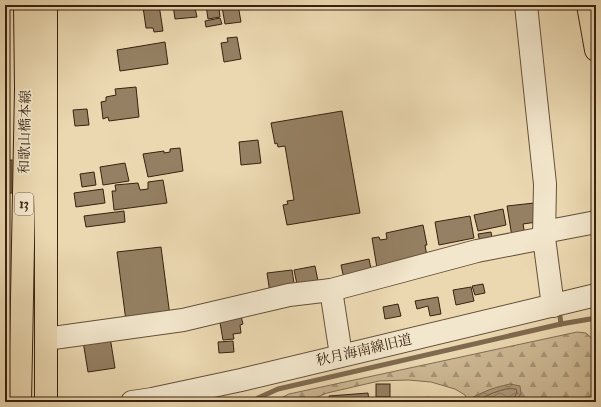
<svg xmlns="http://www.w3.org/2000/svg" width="601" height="407" font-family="'IM FELL Double Pica','Noto Serif JP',serif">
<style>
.forest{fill:url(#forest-firs);stroke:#826d52}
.water{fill:url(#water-waves);stroke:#7f6a4f}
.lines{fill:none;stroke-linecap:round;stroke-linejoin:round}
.shore{stroke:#735e44;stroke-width:1}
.stream{stroke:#7f6a4f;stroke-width:5}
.building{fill:#958063;stroke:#38210f}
.minor-casing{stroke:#654f38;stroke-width:24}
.major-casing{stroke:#38210f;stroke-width:24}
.minor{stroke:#f2e6cc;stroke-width:22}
.major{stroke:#ebd8b1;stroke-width:22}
.labels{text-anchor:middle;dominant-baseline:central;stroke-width:3.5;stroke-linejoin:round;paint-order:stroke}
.shield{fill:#f2e6cc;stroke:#705c48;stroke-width:1}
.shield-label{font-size:13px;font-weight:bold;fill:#38210f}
.street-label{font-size:14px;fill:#38210f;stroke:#f2e6cc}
</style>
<defs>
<pattern id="forest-firs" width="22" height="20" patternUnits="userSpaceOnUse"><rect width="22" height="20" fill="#cdb995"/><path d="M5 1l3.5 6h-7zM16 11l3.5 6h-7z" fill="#a79678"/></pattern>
<pattern id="water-waves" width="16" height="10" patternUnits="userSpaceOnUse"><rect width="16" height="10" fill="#ae9a7a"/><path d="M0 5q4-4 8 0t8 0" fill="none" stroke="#8f7d62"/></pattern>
</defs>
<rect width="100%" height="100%" fill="#ebd8b1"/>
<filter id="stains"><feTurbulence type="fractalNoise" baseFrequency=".005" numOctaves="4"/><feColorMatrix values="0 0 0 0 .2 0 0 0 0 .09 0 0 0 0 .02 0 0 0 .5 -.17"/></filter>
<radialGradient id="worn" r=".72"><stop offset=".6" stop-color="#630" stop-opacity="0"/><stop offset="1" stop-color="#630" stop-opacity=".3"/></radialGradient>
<polygon class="forest" points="577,332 586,333 596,342 596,397 582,402 468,402 465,395 455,389 431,382 408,380 379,381 327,393 305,402 273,402 289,394"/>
<path class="water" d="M510,384L520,386L521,394L516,400L512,402H412C429,391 445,403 461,401C469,400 477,395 484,392C492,388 502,386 510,384Z"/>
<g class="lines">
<path class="shore" d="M471,402C484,398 503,386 516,389L517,392L512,402"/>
<g class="stream">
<polyline points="559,309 561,324"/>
<polyline points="253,402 258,398 278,389 561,324 596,318"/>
</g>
</g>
<g class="building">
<polygon points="159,5 163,31 154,32 153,28 146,28 143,7"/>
<polygon points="173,5 192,5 192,8 195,8 197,17 175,19"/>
<polygon points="206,5 238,5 241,22 225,24 222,7 219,8 220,17 208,19"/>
<polygon points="220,18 222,24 206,27 205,21"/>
<polygon points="237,37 241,59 224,62 221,43 228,42 227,38"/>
<polygon points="165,42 168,64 120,71 117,50"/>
<polygon points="136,87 139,117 109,121 108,117 103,119 101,102 106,101 106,97 116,95 115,89"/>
<polygon points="87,109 89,125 75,126 73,110"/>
<polygon points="342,111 360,213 287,225 283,205 288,204 287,201 294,200 285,146 278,147 277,143 275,144 271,123"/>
<polygon points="258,140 261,163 241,165 239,142"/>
<polygon points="180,148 183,171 148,177 143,154 164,151 164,153 170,152 170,149"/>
<rect x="5" y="160" width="7" height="33"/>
<polygon points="125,163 129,181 103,185 100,167"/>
<polygon points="94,172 96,185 82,187 80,174"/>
<polygon points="163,180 167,203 114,210 112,191 116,191 115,185 138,183 140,190 148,189 148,182"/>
<polygon points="103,189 105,203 76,207 74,193"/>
<polygon points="534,203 537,222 523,224 525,235 512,237 507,206"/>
<polygon points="503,209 506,225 478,231 474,215"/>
<polygon points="124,211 125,222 86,227 84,216"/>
<polygon points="470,216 474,238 439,245 435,222"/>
<polygon points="423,225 427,245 425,245 427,257 377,268 372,238 379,237 380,240 387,239 386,233"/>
<polygon points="491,232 493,244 481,246 478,234"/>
<polygon points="161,247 170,316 126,321 117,252"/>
<polygon points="369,259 372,273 344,279 341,265"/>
<polygon points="315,266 319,286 298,289 294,270"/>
<polygon points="292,270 295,290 270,293 267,273"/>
<polygon points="483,284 485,293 475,295 472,286"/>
<polygon points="471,287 474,301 456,305 453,290"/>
<polygon points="438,297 441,314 430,316 428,306 417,309 415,301"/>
<polygon points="398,304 401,316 385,319 383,307"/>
<polygon points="240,312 243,324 240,325 241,333 233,334 234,339 223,340 219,317"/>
<polygon points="110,337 115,368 88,372 83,341"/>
<polygon points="233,341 234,352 219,353 218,342"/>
<rect x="376" y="384" width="14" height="13"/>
<polygon points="368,393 369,402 329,402 329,396"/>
</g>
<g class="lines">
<defs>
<g id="minor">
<polyline points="526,5 545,184 544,238 553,306"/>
<polyline points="544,232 596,222"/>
<polyline points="331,290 341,355"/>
<polyline points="46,339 183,320 289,295 331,290 477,251 544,238"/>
<polyline points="132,402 152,399 241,380 596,295"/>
</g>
<g id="major">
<polyline points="588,5 596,50"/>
<polyline points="20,402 26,89 25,5"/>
<polyline points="46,402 46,5"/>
</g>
</defs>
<use href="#minor" class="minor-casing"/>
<use href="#major" class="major-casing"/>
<use href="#minor" class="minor"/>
<use href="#major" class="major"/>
</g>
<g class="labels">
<rect class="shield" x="15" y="193" width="18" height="22" rx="3"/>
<g class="shield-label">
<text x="24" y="204">13</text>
</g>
<g class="street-label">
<text transform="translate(25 132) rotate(-89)">和歌山橋本線</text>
<text transform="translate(364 350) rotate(-13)">秋月海南線旧道</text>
</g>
</g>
<rect width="601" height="407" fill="none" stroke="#ebd8b1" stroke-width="20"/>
<rect x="6" y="6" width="589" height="395" fill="none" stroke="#38210f" stroke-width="2"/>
<rect x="10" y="10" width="581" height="387" fill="none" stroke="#38210f"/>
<rect width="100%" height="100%" filter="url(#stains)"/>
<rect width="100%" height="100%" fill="url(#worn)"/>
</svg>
